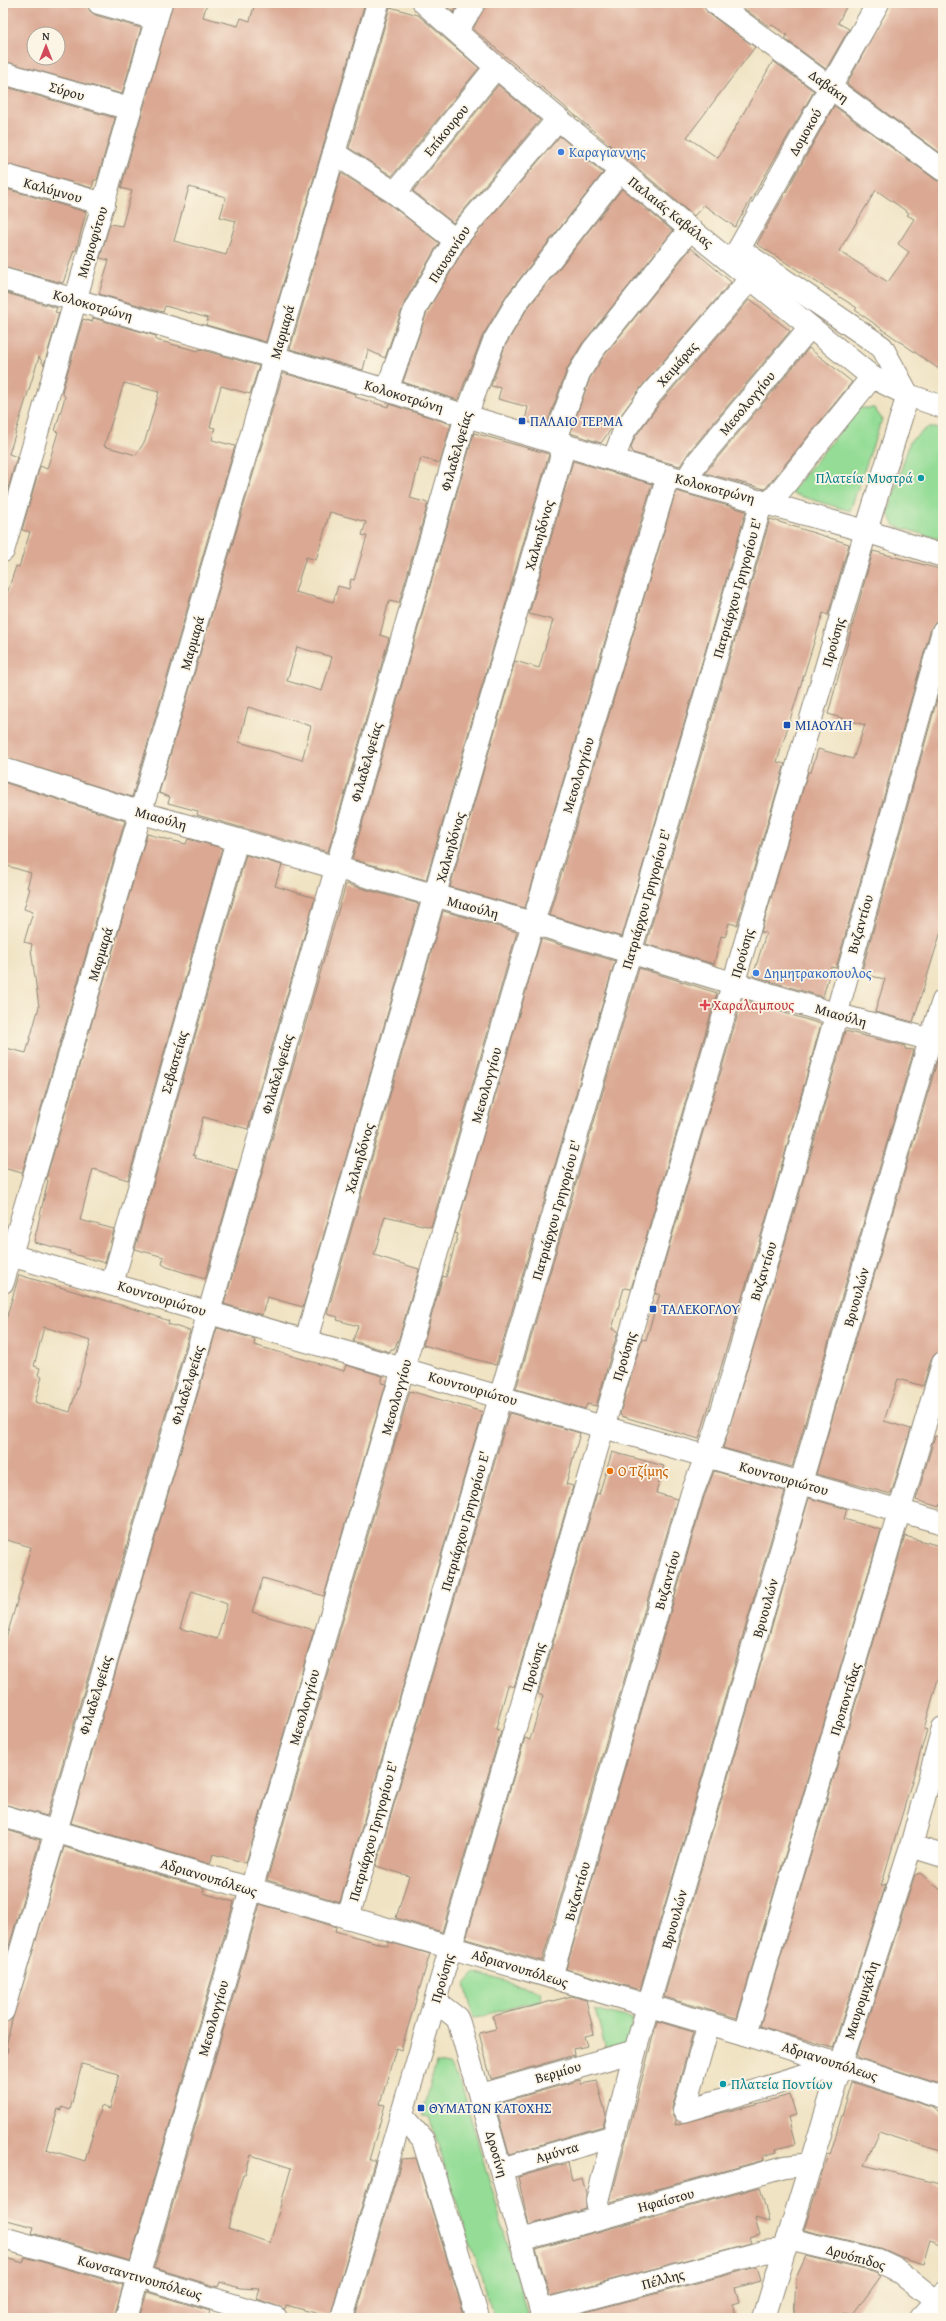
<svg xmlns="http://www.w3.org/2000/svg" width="946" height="2321" font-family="'Gentium Book Plus',serif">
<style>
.green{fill:#95dd97;stroke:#608461}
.building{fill:#daa893;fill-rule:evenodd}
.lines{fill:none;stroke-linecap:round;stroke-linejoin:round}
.minor-casing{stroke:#8e8777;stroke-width:24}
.major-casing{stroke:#8e8777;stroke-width:24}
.minor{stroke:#fff;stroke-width:22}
.major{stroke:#fff;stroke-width:22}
.shop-dot{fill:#3f7fe0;stroke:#fcf5e5;stroke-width:1.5}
.transit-dot{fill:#1a4fb4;stroke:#fcf5e5;stroke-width:1.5}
.culture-dot{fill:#0f9aa8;stroke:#fcf5e5;stroke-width:1.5}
.health-dot{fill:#e0444e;stroke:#fcf5e5;stroke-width:1.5}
.food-dot{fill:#e8710a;stroke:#fcf5e5;stroke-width:1.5}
.labels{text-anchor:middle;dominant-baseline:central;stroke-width:3.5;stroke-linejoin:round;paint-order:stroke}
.street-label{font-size:14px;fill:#2b2b2b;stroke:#fcf5e5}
.shop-label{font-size:14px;fill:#366cbe;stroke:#fcf5e5;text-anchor:start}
.transit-label{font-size:14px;fill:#164399;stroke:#fcf5e5;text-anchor:start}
.culture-label{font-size:14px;fill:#0d838f;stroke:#fcf5e5;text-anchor:end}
.health-label{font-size:14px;fill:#be3a42;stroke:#fcf5e5;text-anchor:start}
.food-label{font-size:14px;fill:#c56008;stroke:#fcf5e5;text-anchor:start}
</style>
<rect width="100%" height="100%" fill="#fcf5e5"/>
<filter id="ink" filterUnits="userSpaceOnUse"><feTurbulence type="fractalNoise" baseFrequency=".025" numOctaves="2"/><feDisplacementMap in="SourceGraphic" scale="8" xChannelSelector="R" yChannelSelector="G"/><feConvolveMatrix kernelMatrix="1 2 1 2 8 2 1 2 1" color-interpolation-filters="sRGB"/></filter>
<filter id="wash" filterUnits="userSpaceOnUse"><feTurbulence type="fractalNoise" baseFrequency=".012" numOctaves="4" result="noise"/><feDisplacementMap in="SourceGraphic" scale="16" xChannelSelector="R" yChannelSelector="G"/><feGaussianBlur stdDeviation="0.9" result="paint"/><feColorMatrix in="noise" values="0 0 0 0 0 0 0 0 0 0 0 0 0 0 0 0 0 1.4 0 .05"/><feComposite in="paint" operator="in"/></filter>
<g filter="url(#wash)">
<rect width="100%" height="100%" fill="#f0e3c3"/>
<g class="green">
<polygon points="859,408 874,408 882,419 850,511 790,493"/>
<polygon points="927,428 943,428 943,540 895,526 888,514 910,441"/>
<polygon points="475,1973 540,1991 541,2000 474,2018 465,1984"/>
<polygon points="595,2009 633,2019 629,2044 606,2050"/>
<polygon points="436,2063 449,2065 461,2084 529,2318 494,2318 429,2117 422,2116"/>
</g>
<g id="blocks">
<g class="building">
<path d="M3,3H87L90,11L95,15L141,28L122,94L3,61ZM34,34H58V58H34Z"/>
<path d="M173,3H207L203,17L238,26L241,18L250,21L255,3H365L266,342L206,325L208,318L165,306L163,312L99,294L109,260L100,258L110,224L122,226L132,191L121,188ZM189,187L226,197L220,217L236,221L226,255L174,241Z"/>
<polygon points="443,3 459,3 454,13"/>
<polygon points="486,3 703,3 708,13 755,47 687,137 718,158 773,61 814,91 735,227 704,205 694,216 473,29"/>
<polygon points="736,3 848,3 838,23 849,29 826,69 785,39 787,35 772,25 770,27"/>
<polygon points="890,3 943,3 943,155 847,84"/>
<polygon points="390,7 418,15 479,68 392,176 349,148"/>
<polygon points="498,85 540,120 453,223 413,191"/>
<polygon points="3,86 115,118 97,180 94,180 92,188 3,163"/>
<path d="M834,106L936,180L943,182V372L855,310L857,308L757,244ZM876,190L909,213L907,215L914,219L898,244L909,252L888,282L839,251Z"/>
<polygon points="560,136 603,173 506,296 482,337 458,400 403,382 427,312 465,247"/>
<polygon points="341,173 388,203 439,243 405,301 385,358 368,350 363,370 290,349"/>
<polygon points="3,188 86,212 76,251 74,250 63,283 3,267"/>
<polygon points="622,189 673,231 582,344 567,369 546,427 525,421 528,407 498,399 501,388 491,386 505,346 527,309"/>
<polygon points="691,248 731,282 642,386 601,443 570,433 590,378 603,357"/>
<polygon points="3,292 57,308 55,312 59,313 44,365 39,357 9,454 17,457 3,506"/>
<polygon points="750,299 790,331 689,452 680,466 633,453 631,447 635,437 661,402"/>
<path d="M93,318L156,336V340L198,351L199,349L259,366L250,394L221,386L210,427L215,428L212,440L235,446L132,797L3,757V606L16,566L19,567L30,532L22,530L40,466L47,469L58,432L55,431L65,397L62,392L83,319L92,322ZM124,383L159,392L145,441L136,455L104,446Z"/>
<polygon points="809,348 852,382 765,489 705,473"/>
<path d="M283,373L356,394L355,397L388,407L389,404L451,424L440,463L421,458L410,498L428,503L399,603L389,601L380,635L389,638L328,852L197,815L198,811L168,803L170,797L159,793ZM330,512L366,522L362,535L367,536L354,580L351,579L349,589L338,586L333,602L295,592L306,557L316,560ZM297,647L332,657L322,691L287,681ZM248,707L311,726L302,760L239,742Z"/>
<polygon points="474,433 549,454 426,880 352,859"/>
<polygon points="573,461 652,484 525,908 450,887 515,661 539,668 553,620 529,614"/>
<polygon points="676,491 746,511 622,937 549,915"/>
<polygon points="770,519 849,544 828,615 823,613 777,762 785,764 737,925 729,923 725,937 721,936 714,964 646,944"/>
<polygon points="873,551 943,570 943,619 935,622 931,628 836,968 831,967 823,997 753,976 766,933 761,932 808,772 811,772 818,749 853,759 865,725 828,714"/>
<polygon points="943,678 943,925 913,1022 875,1012 885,979 861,974"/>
<polygon points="3,782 125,821 22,1173 3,1168 3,1057 6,1048 26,1053 39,1007 31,949 32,944 24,942 33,912 24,909 30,888 27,888 31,873 4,865 7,847 3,846"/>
<polygon points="147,834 186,844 188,839 222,848 128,1180 93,1169 80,1220 114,1229 105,1263 69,1253 70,1251 34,1242 48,1180 46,1179"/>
<polygon points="246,855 282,865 275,886 315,898 248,1129 203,1117 193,1155 196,1156 195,1158 237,1170 205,1279 167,1267 162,1264 164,1257 135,1249"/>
<polygon points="346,884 419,904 303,1307 267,1297 262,1315 224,1304"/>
<polygon points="443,911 517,932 431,1227 385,1216 374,1255 419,1269 399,1338 394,1349 391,1349 390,1352 353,1341 358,1326 337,1320 338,1317 327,1314"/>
<polygon points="541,939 615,961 496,1365 423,1345 443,1276 446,1277 458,1234 455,1233"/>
<polygon points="639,968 717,993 631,1289 624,1288 612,1329 618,1331 596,1406 587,1404 585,1409 516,1389"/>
<polygon points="742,1000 821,1024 773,1196 699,1439 621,1416 620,1413 642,1339 646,1340 652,1320 660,1294 655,1294"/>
<polygon points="845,1031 905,1046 905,1049 914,1050 792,1467 723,1448 797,1203"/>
<polygon points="939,1055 943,1056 943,1351 935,1354 931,1359 923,1386 898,1379 884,1421 911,1429 891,1494 816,1474"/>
<path d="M19,1275L141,1311L169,1321L168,1324L190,1331L47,1816L3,1804V1649L23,1581H21L31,1547L3,1539V1341L6,1331L3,1330ZM44,1327L91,1341L70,1412L35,1402L42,1377L38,1375L40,1368L34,1366Z"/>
<path d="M217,1328L255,1339L254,1345L344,1371L346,1365L383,1376L381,1383L386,1384L324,1596L263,1578L252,1612L314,1630L246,1863L213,1854L210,1864L71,1823ZM192,1591L227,1604L217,1639L180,1628Z"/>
<polygon points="410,1391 483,1412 340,1902 267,1880"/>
<polygon points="509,1413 580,1433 566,1484 573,1486 514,1687 508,1685 497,1725 496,1729 501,1731 442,1932 396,1918 409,1876 376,1866"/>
<polygon points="935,1436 943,1438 943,1505 940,1504 939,1507 916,1500"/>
<polygon points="612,1452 664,1466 656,1493 677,1499 542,1961 466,1939 525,1738 530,1740 543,1696 538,1694 597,1493 599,1494"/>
<polygon points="714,1471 785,1491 640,1990 566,1969 704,1497"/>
<polygon points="809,1498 847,1509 844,1519 881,1530 737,2018 664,1997"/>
<polygon points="905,1536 943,1547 943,1669 940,1680 938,1679 924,1729 927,1730 881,1886 886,1884 833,2048 760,2026"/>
<polygon points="3,1829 40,1840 3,1967"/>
<path d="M64,1847L204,1888L203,1893L234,1902L130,2261L32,2233L34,2227L3,2219V2068L8,2048L6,2047L12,2020ZM82,2064L119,2074L110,2109L101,2106L85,2161L46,2149L58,2109L62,2110V2107L70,2110Z"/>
<polygon points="920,1873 943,1892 943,2085 859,2058 857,2055 915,1875"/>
<path d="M260,1904L336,1927L335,1931L388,1946L389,1942L430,1954L401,2050L396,2048L380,2104L385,2105L369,2160H375L330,2317L286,2305L285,2309L257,2299L260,2289L240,2288L220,2282L218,2287L154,2268ZM251,2155L291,2168L270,2243L228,2228L243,2174H245Z"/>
<polygon points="572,1996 586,2000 594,2034 585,2036 588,2046 573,2049 574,2055 491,2079 479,2033 496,2029 493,2016"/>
<polygon points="657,2021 693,2032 672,2108 672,2115 676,2121 675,2125 790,2095 796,2115 788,2117 795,2144 776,2149 777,2152 763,2156 764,2160 610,2202"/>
<polygon points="580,2080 581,2084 597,2081 606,2116 603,2126 509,2154 495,2104"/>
<polygon points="852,2082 934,2108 943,2117 943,2152 879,2131 864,2165 943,2185 943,2245 930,2240 923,2264 900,2257 880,2248 804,2230 828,2154 830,2155"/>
<polygon points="416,2158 465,2318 355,2318 402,2159"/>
<polygon points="568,2163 572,2181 582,2178 586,2193 586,2209 529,2225 518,2177"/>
<polygon points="760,2187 769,2222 755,2218 760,2235 749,2238 751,2243 550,2296 536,2249 596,2232 596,2234 597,2232"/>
<polygon points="806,2256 873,2272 881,2276 853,2315 844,2313 842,2318 794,2318 796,2278"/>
<polygon points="3,2257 23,2263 25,2257 123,2285 114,2318 3,2318"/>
<polygon points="757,2267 761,2281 735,2288 739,2303 732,2305 736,2318 563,2318"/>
<polygon points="147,2292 210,2311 208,2318 139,2318"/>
</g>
</g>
</g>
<g filter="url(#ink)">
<use href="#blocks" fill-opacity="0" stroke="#8e8777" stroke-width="1"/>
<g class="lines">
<defs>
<g id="minor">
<polyline points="99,3 156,19"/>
<polyline points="424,3 496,67 690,229 872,377 908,395 943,407"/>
<polyline points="715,3 943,170"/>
<polyline points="457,31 474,3"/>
<polyline points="3,73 130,109"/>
<polyline points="334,153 395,193 455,240"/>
<polyline points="3,175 104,204"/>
<polyline points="395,193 496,67"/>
<polyline points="739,249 882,347 908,395"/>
<polyline points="732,261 878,3"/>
<polyline points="3,279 387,390 466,416 668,476 866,531 943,556"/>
<polyline points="387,390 416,307 455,240 558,119"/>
<polyline points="554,442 579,373 593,350 690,229"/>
<polyline points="614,458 624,431 651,394 752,277"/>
<polyline points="686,480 699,460 810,327"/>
<polyline points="770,503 872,377"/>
<polyline points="3,551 161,3"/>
<polyline points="3,769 142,813 533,923 835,1014 943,1043"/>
<polyline points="3,1253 603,1427 943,1523"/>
<polyline points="3,1282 378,3"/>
<polyline points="112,1284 237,840"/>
<polyline points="306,1340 565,444"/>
<polyline points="3,1816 745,2034 943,2098"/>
<polyline points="911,1846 943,1856"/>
<polyline points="348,1918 762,501"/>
<polyline points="551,1977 692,1493 716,1431 785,1199 943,631"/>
<polyline points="435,2001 457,2018 459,2023 543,2318"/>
<polyline points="3,2011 209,1312 466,416 494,341 517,302 620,171"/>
<polyline points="709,2023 684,2111 841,2064"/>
<polyline points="745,2034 943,1363"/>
<polyline points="481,2095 635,2051"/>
<polyline points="401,2115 423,2140 478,2318"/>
<polyline points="501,2169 614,2136"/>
<polyline points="600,2218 597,2201 635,2051 930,1040 943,1001"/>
<polyline points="3,2238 138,2276 276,2318"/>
<polyline points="788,2239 877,2260 894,2268 936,2301"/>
<polyline points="521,2240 785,2167 811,2164"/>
<polyline points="541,2311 764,2252 785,2250"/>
<polyline points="126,2318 533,923 668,476"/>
<polyline points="342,2318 866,531 908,395"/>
<polyline points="764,2318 841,2064 911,1846 943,1728"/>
</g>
<polyline id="major" points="921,2318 943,2294"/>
</defs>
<use href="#minor" class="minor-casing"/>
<use href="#major" class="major-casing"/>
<use href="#minor" class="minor"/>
<use href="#major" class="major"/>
</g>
</g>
<g class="shop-dot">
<circle cx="561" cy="152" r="4"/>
<circle cx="756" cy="973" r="4"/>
</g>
<g class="transit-dot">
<rect x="518" y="417" width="8" height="8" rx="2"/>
<rect x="783" y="721" width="8" height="8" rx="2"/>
<rect x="649" y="1305" width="8" height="8" rx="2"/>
<rect x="417" y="2104" width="8" height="8" rx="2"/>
</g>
<g class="culture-dot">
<circle cx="921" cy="478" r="4"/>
<circle cx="723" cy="2084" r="4"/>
</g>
<path class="health-dot" d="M703 999h4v4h4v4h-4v4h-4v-4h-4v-4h4z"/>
<circle class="food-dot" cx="610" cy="1471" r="4"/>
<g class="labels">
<g class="street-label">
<text transform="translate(829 86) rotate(36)">Δαβάκη</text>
<text transform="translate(67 91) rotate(16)">Σύρου</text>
<text transform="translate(446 130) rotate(-51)">Επίκουρου</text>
<text transform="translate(805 132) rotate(-60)">Δομοκού</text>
<text transform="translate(53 190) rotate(16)">Καλύμνου</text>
<text transform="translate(671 212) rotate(39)">Παλαιάς Καβάλας</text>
<text transform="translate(92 242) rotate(-73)">Μυριοφύτου</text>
<text transform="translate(449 254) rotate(-57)">Παυσανίου</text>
<text transform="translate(93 305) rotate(16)">Κολοκοτρώνη</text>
<text transform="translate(282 332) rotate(-74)">Μαρμαρά</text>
<text transform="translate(677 364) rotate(-49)">Χειμάρας</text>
<text transform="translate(404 396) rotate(17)">Κολοκοτρώνη</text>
<text transform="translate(747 403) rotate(-50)">Μεσολογγίου</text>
<text transform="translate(456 451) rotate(-74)">Φιλαδελφείας</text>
<text transform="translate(715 488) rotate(15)">Κολοκοτρώνη</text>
<text transform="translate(539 535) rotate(-74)">Χαλκηδόνος</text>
<text transform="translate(737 588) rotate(-74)">Πατριάρχου Γρηγορίου Ε'</text>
<text transform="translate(833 642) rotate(-74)">Προύσης</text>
<text transform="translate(192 643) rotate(-74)">Μαρμαρά</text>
<text transform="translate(366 762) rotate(-74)">Φιλαδελφείας</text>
<text transform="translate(578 775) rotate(-73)">Μεσολογγίου</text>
<text transform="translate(161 818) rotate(16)">Μιαούλη</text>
<text transform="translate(450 847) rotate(-74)">Χαλκηδόνος</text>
<text transform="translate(646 899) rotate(-74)">Πατριάρχου Γρηγορίου Ε'</text>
<text transform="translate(473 907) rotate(15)">Μιαούλη</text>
<text transform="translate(860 924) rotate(-74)">Βυζαντίου</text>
<text transform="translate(742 953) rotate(-74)">Προύσης</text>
<text transform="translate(100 954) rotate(-73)">Μαρμαρά</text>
<text transform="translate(841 1015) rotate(16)">Μιαούλη</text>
<text transform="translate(174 1062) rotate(-74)">Σεβαστείας</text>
<text transform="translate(277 1074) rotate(-74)">Φιλαδελφείας</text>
<text transform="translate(486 1085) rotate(-74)">Μεσολογγίου</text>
<text transform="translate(359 1158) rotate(-74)">Χαλκηδόνος</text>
<text transform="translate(556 1210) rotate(-74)">Πατριάρχου Γρηγορίου Ε'</text>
<text transform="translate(763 1271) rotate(-73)">Βυζαντίου</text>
<text transform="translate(856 1297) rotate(-74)">Βρυουλών</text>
<text transform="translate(162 1298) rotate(17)">Κουντουριώτου</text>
<text transform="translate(624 1356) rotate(-73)">Προύσης</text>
<text transform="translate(187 1385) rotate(-73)">Φιλαδελφείας</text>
<text transform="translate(473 1388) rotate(16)">Κουντουριώτου</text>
<text transform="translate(396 1397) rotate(-74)">Μεσολογγίου</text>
<text transform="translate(784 1478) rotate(16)">Κουντουριώτου</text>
<text transform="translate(465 1521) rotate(-74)">Πατριάρχου Γρηγορίου Ε'</text>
<text transform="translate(667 1580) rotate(-74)">Βυζαντίου</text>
<text transform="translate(765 1608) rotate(-74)">Βρυουλών</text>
<text transform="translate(533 1667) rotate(-74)">Προύσης</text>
<text transform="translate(95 1695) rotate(-73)">Φιλαδελφείας</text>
<text transform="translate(845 1699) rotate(-73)">Προποντίδας</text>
<text transform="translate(304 1707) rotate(-74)">Μεσολογγίου</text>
<text transform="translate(373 1831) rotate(-74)">Πατριάρχου Γρηγορίου Ε'</text>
<text transform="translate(209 1877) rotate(17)">Αδριανουπόλεως</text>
<text transform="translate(577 1891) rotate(-74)">Βυζαντίου</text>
<text transform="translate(674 1919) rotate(-74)">Βρυουλών</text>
<text transform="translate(520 1968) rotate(17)">Αδριανουπόλεως</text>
<text transform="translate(442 1978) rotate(-74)">Προύσης</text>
<text transform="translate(861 2000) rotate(-72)">Μαυρομιχάλη</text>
<text transform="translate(213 2018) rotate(-74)">Μεσολογγίου</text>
<text transform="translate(830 2061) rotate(18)">Αδριανουπόλεως</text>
<text transform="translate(558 2072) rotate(-16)">Βερμίου</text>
<text transform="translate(557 2152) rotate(-16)">Αμύντα</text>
<text transform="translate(497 2154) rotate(74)">Δροσίνη</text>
<text transform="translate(666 2200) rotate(-15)">Ηφαίστου</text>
<text transform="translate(856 2257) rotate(16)">Δρυόπιδος</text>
<text transform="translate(140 2277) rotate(16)">Κωνσταντινουπόλεως</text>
<text transform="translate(663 2279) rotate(-15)">Πέλλης</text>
</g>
<g class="shop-label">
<text x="569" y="152">Καραγιαννης</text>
<text x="764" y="973">Δημητρακοπουλος</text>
</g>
<g class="transit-label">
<text x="530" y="421">ΠΑΛΑΙΟ ΤΕΡΜΑ</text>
<text x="795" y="725">ΜΙΑΟΥΛΗ</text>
<text x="661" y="1309">ΤΑΛΕΚΟΓΛΟΥ</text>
<text x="429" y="2108">ΘΥΜΑΤΩΝ ΚΑΤΟΧΗΣ</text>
</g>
<g class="culture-label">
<text x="913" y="478">Πλατεία Μυστρά</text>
<text x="731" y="2084" text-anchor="start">Πλατεία Ποντίων</text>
</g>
<g class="health-label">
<text x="713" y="1005">Χαραλαμπους</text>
</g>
<g class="food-label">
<text x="618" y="1471">Ο Τζίμης</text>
</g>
</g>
<rect width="946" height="2321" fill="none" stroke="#fcf5e5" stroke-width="16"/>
<g transform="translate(46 46)"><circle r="19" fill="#fcf5e5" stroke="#a8a49b"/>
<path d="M0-3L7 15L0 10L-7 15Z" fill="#d1495b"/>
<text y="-6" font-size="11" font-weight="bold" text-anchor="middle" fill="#2b2b2b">N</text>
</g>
</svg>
